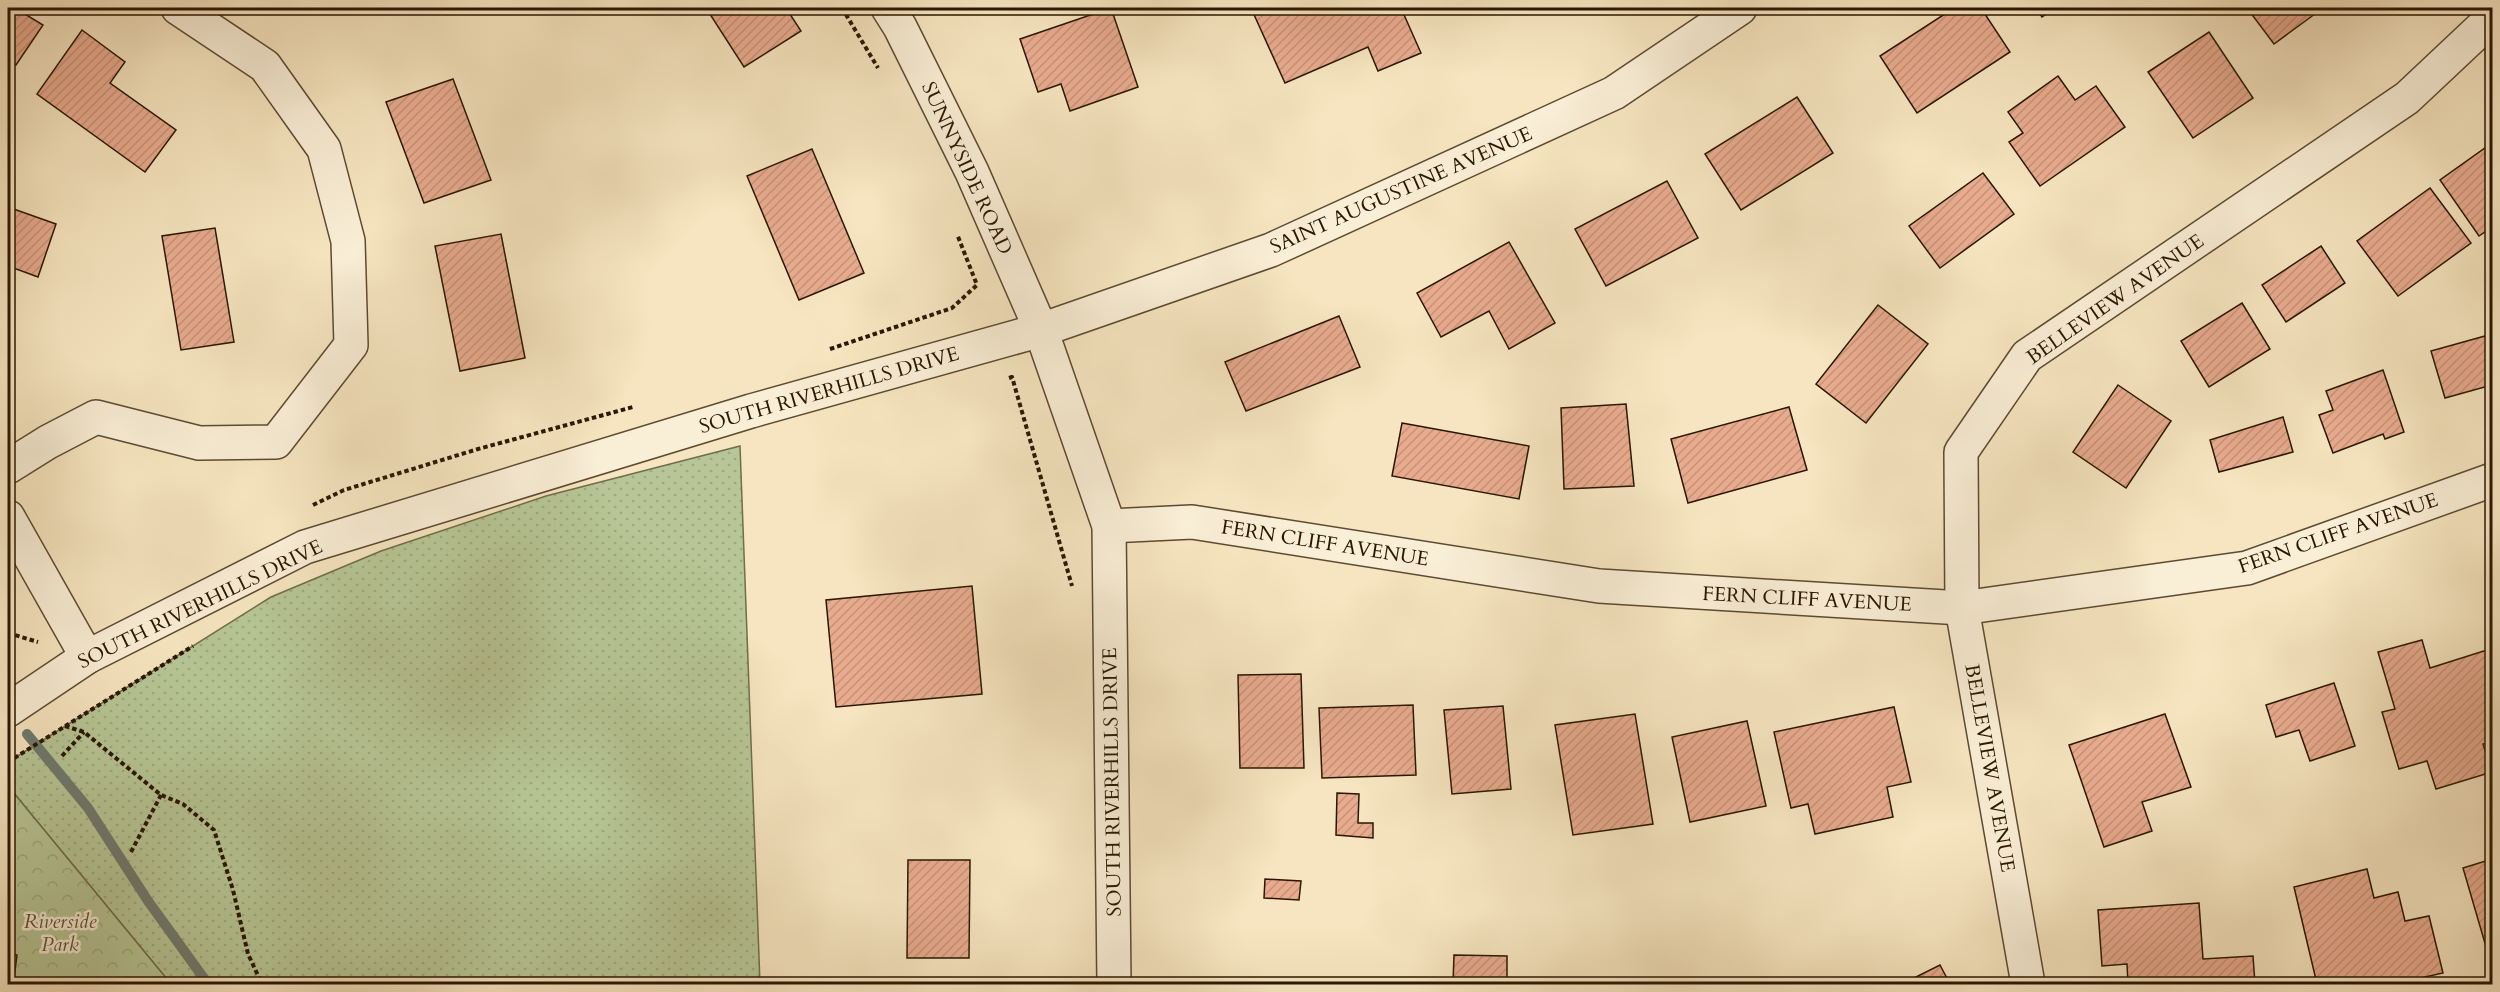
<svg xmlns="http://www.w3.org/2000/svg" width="2500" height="992" font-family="Cardo,serif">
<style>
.grass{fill:url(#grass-dots);stroke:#706e4c;stroke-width:1.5}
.park{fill:url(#park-crowns);stroke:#706e4c;stroke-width:1.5}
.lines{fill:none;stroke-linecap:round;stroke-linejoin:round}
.stream{stroke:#6f7b6f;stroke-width:10}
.building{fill:url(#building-hatch);stroke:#2a1701;stroke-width:1.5}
.minor-casing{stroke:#5d4a31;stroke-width:36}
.path{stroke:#2a1701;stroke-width:4;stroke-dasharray:4.5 3;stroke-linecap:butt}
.minor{stroke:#f9eed6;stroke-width:33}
.labels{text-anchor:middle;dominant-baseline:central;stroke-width:5;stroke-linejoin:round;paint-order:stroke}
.street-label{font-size:20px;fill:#2a1701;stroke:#f9eed6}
.park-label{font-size:20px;font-style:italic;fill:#5b5435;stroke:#f9eed6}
</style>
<defs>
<pattern id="grass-dots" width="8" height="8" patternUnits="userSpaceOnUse" patternTransform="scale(1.5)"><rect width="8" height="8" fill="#b7c696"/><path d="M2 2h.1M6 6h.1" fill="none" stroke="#9ea980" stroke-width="1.8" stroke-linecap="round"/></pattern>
<pattern id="park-crowns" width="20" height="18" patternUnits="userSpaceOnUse" patternTransform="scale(1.5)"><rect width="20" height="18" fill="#b7c696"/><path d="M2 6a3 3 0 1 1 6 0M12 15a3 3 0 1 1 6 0" fill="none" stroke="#9ea980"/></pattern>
<pattern id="building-hatch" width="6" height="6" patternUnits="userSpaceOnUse" patternTransform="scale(1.5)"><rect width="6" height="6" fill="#e8ab8e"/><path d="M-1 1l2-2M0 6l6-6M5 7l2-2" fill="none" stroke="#c79279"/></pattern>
</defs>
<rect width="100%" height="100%" fill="#f6e5c0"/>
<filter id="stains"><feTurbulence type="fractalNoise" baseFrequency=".00333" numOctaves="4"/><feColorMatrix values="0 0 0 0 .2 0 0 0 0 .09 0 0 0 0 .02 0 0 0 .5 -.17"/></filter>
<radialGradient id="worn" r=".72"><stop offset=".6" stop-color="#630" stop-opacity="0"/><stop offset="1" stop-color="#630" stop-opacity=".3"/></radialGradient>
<polygon class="grass" points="740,446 760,984 171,984 8,786 8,762 271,597 381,551 546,496"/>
<polygon class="park" points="8,786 171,984 8,984"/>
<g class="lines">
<polyline class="stream" points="27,734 88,808 148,901 208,984"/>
</g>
<g class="building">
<polygon points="8,8 15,8 43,25 16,65 8,60"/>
<polygon points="706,8 786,8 801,31 744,67"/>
<polygon points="1111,8 1138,87 1070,111 1061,84 1038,92 1020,39"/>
<polygon points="1251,8 1401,8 1421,53 1378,71 1368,47 1285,83"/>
<polygon points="1954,8 1981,8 2010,52 1917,113 1880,56"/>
<polygon points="2036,8 2055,8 2042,17"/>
<polygon points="2247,8 2323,8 2274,44"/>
<polygon points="82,30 125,62 110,83 176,130 145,172 37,94"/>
<polygon points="2209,32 2253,98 2193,138 2148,72"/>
<polygon points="2058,76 2075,100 2096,86 2125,127 2040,186 2009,142 2023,133 2008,112"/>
<polygon points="453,79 491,180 424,203 386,102"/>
<polygon points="1797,97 1833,153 1741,210 1705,154"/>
<polygon points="2492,143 2492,227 2479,236 2440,180"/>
<polygon points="812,149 864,273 799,300 747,176"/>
<polygon points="1983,173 2014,214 1940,268 1909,226"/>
<polygon points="1667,181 1698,238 1606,286 1575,229"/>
<polygon points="2430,188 2471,243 2398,296 2357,241"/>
<polygon points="8,207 56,224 38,277 8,266"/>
<polygon points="215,228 234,342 181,350 162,236"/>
<polygon points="501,234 525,358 460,371 435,246"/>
<polygon points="1509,242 1555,323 1509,349 1489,311 1441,337 1417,293"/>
<polygon points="2321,246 2345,283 2286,322 2262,285"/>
<polygon points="2242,303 2270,349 2209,387 2181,341"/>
<polygon points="1878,305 1928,344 1866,423 1816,384"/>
<polygon points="1339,316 1360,367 1246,411 1225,362"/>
<polygon points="2485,336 2492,362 2492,385 2445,398 2431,351"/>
<polygon points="2383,370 2404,432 2385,439 2383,434 2333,453 2319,415 2333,410 2326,391"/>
<polygon points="2118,385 2171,421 2126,488 2073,452"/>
<polygon points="1626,404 1634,486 1564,489 1561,408"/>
<polygon points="1789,407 1807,470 1688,503 1671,439"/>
<polygon points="2283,417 2293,452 2219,472 2210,440"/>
<polygon points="1402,423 1529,446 1519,499 1392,476"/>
<polygon points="972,586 982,694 836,707 826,600"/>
<polygon points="2422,640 2430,668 2487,650 2492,670 2492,742 2483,744 2492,772 2436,789 2427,761 2399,769 2382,712 2395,709 2378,652"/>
<polygon points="1301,674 1304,768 1240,768 1238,675"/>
<polygon points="2334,683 2355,746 2310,761 2299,730 2276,737 2266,705"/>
<polygon points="1413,705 1416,775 1322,778 1319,708"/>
<polygon points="1503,706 1511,789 1452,794 1444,710"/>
<polygon points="1894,707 1911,782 1887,787 1893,817 1815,834 1808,804 1791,808 1774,732"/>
<polygon points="1635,714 1653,824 1573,835 1555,725"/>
<polygon points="2165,714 2191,787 2142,802 2152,831 2104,847 2069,745"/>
<polygon points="1747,721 1766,806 1690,822 1672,737"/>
<polygon points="1337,793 1359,794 1358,823 1373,823 1373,838 1336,835"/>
<polygon points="2492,859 2492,956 2489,957 2463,868"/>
<polygon points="908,860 970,860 969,958 907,958"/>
<polygon points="2367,869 2374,898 2398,892 2405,921 2429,916 2443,973 2394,984 2317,984 2294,887"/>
<polygon points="1265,879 1301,881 1299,900 1264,898"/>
<polygon points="2199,903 2203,959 2253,956 2255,984 2128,984 2127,964 2102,966 2098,910"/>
<polygon points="8,953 17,955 14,979 8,978"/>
<polygon points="1454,955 1507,956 1507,984 1453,984"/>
<polygon points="1940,965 1950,984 1902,984"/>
</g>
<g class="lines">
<defs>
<g id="minor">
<polyline points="888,8 900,27 972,172 1041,330 1109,526 1114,984"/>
<polyline points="8,467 48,442 96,417 199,443 276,442 351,345 348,241 324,149 265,66 178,8"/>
<polyline points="8,517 87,657"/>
<polyline points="1109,526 1192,522 1599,586 1962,608 2247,568 2492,480"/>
<polyline points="8,710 87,657 305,547 751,411 1041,330 1271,250 1614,93 1740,8"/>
<polyline points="2028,984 1962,608 1961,452 2027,356 2407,98 2492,18"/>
</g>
</defs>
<use href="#minor" class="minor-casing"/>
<g class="path">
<polyline points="842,8 878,68"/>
<polyline points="830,349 952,308 977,285 957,234"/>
<polyline points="1009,378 1012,377 1072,586"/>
<polyline points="313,505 344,490 478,449 633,407"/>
<polyline points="8,633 38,642"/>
<polyline points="65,726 84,732 161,795 183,804 214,830 233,890 248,954 262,984"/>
<polyline points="62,756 84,732"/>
<polyline points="8,762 193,646"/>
<polyline points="131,852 161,795"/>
</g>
<use href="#minor" class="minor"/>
</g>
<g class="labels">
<g class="street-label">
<text transform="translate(967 168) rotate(65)">SUNNYSIDE ROAD</text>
<text transform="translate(1401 190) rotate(-24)">SAINT AUGUSTINE AVENUE</text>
<text transform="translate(2115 299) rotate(-35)">BELLEVIEW AVENUE</text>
<text transform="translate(829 390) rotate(-16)">SOUTH RIVERHILLS DRIVE</text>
<text transform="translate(2338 533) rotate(-19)">FERN CLIFF AVENUE</text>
<text transform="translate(1325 543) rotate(9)">FERN CLIFF AVENUE</text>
<text transform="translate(1807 599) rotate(3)">FERN CLIFF AVENUE</text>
<text transform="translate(200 604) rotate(-26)">SOUTH RIVERHILLS DRIVE</text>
<text transform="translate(1990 768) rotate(80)">BELLEVIEW AVENUE</text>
<text transform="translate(1112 782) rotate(-91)">SOUTH RIVERHILLS DRIVE</text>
</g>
<g class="park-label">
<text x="60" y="921">Riverside<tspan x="60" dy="23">Park</tspan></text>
</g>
</g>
<rect width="2500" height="992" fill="none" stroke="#f6e5c0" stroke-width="30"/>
<rect x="9" y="9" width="2482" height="974" fill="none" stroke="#2a1701" stroke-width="3"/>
<rect x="15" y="15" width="2470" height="962" fill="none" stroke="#2a1701" stroke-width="1.5"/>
<rect width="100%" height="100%" filter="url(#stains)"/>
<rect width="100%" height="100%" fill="url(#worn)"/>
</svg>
